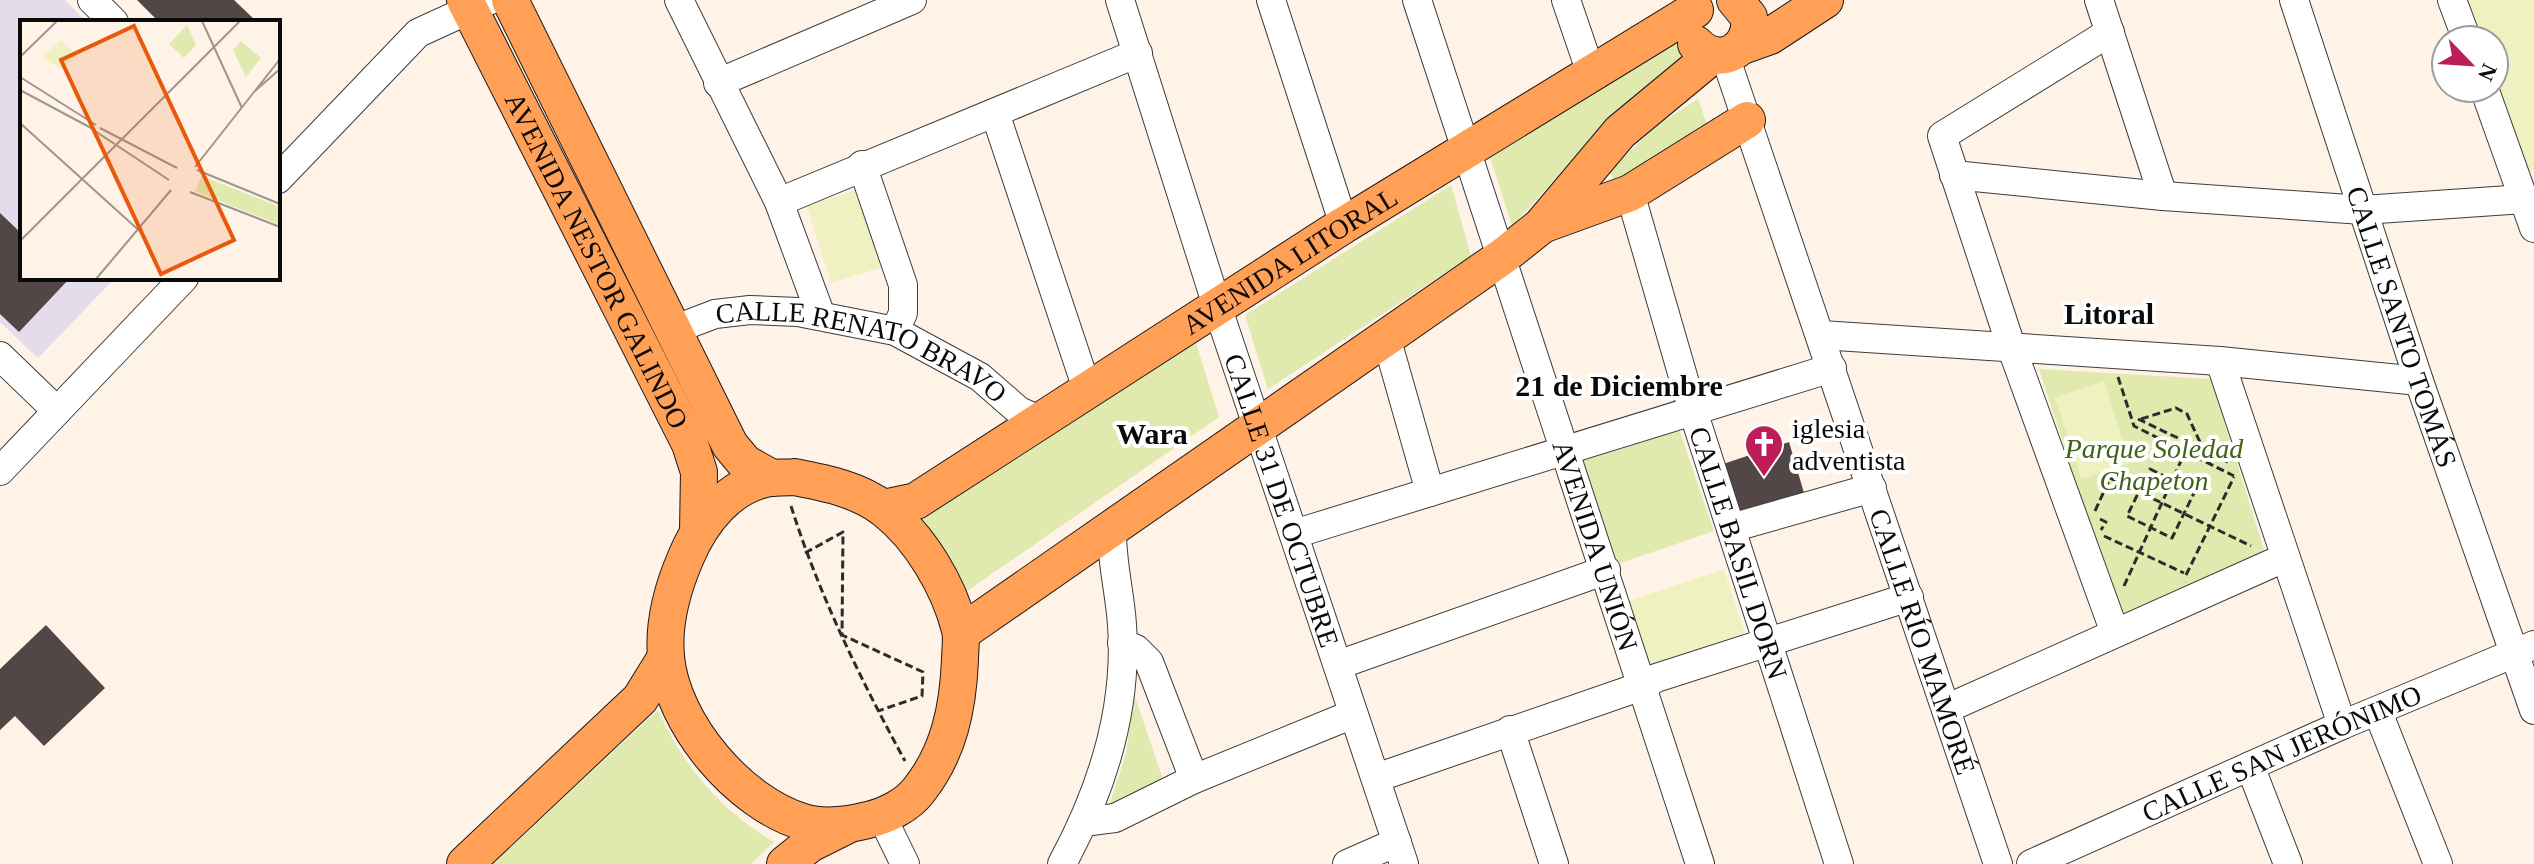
<svg xmlns="http://www.w3.org/2000/svg" width="2534" height="864" font-family="Georgia,serif">
<style>
.industrial{fill:#e4dcea}
.green{fill:#e0eaaf}
.pitch{fill:#eff1c1}
.building{fill:#524646}
.lines{fill:none;stroke-linecap:round;stroke-linejoin:round}
.minor-casing{stroke:#3d3d3d;stroke-width:30}
.major-casing{stroke:#1b1b1b;stroke-width:38}
.path{stroke:#2c2c2c;stroke-width:3;stroke-dasharray:8 4;stroke-linecap:butt}
.minor{stroke:#fff;stroke-width:28}
.major{stroke:#ffa056;stroke-width:36}
.labels{text-anchor:middle;dominant-baseline:central;stroke-width:8;stroke-linejoin:round;paint-order:stroke}
.street-label{font-size:28px;fill:#0a0a0a;stroke:#fff}
.poi-label{font-size:28px;fill:#0a0a0a;stroke:#fff;text-anchor:start}
.park-label{font-size:28px;font-style:italic;fill:#406219;stroke:#fff}
.neighbourhood-label{font-size:30px;font-weight:bold;fill:#0a0a0a;stroke:#fff}
.inset-road{fill:none;stroke:#9d958e;stroke-width:2}
.view{fill:#e8590c;fill-opacity:0.15;stroke:#e8590c;stroke-width:4}
.inset-edge{fill:none;stroke:#0a0a0a;stroke-width:4}
</style>
<rect width="100%" height="100%" fill="#fff2e6"/>
<polygon class="industrial" points="0,0 65,0 87,22 22,22 22,278 115,278 38,358 0,322"/>
<g class="green">
<polygon points="1675,42 1687,62 1633,96 1512,226 1490,157"/>
<polygon points="1698,99 1708,127 1616,183 1609,171 1659,124"/>
<polygon points="1451,185 1471,256 1268,389 1245,315"/>
<polygon points="1195,340 1219,417 967,591 923,518"/>
<polygon points="2039,369 2211,379 2265,553 2120,618"/>
<polygon points="1676,421 1714,531 1609,567 1572,458"/>
<polygon points="1134,694 1164,782 1106,815 1126,754"/>
<path d="M658,710C684,767 720,810 774,842L751,864H493Z"/>
</g>
<g class="pitch">
<polygon points="2458,0 2534,0 2534,169 2520,175 2494,88 2494,40 2472,40"/>
<polygon points="857,190 882,267 831,283 807,206"/>
<polygon points="2104,381 2130,463 2081,479 2055,397"/>
<polygon points="1724,569 1747,641 1648,673 1625,602"/>
</g>
<g class="building">
<polygon points="137,0 234,0 257,22 159,22"/>
<polygon points="0,213 22,234 22,278 70,278 19,332 0,314"/>
<polygon points="1789,442 1804,493 1740,516 1723,464"/>
<polygon points="46,625 105,688 44,746 15,716 0,730 0,669"/>
</g>
<g class="lines">
<defs>
<g id="minor">
<polyline points="92,0 114,22"/>
<polyline points="679,0 779,202 821,316"/>
<path id="s1" d="M1120,0L1217,306L1404,864"/>
<polyline points="1271,0 1344,225"/>
<path id="s2" d="M1417,0L1700,864"/>
<polyline points="1566,0 1592,76"/>
<polyline points="2099,0 2163,196"/>
<path id="s3" d="M2294,0L2419,381L2534,710"/>
<polyline points="2452,0 2467,40"/>
<polyline points="2110,32 1942,136 2011,346 2115,633"/>
<path id="s4" d="M1725,56L1998,864"/>
<polyline points="718,83 912,0"/>
<polyline points="2484,88 2534,228"/>
<polyline points="995,113 1087,389"/>
<polyline points="862,165 903,285 903,313 895,331"/>
<polyline points="1954,175 2163,196 2363,210 2524,199"/>
<polyline points="278,179 418,33 490,0"/>
<path id="s5" d="M1630,193L1693,411L1839,864"/>
<polyline points="779,202 1138,53"/>
<path id="s6" d="M673,330L715,314L750,310L798,312L895,331L980,377L1019,411L1042,421"/>
<polyline points="1821,335 2220,361 2419,381"/>
<polyline points="1386,337 1430,492"/>
<polyline points="0,356 57,411"/>
<polyline points="2220,361 2342,725"/>
<polyline points="0,471 184,278"/>
<polyline points="1731,528 1872,488"/>
<polyline points="1294,534 1832,368"/>
<polyline points="1122,643 1136,649 1149,662 1194,779"/>
<polyline points="1338,665 1606,570"/>
<polyline points="1946,709 2284,558"/>
<polyline points="2378,712 2438,864"/>
<polyline points="1510,730 1554,864"/>
<polyline points="2250,766 2288,864"/>
<polyline points="1376,778 1642,686 1656,678 1909,597"/>
<polyline points="882,817 905,864"/>
<polyline points="1083,822 1115,818 1194,779 1353,714"/>
<path d="M1062,864C1102,790 1128,710 1122,625C1120,592 1111,561 1112,528"/>
<polyline points="1347,864 1397,842"/>
<path id="s7" d="M2031,864L2342,725L2534,645"/>
</g>
<g id="major">
<path id="s8" d="M465,0L690,444L699,472L698,531"/>
<polyline points="510,0 730,445 745,463 772,478"/>
<path d="M1696,44C1719,69 1753,50 1749,17L1735,0"/>
<polyline points="1742,46 1770,36 1825,0"/>
<polyline points="1542,225 1630,193 1747,120"/>
<path d="M794,477C825,483 858,489 884,509C920,537 949,586 960,630C962,639 960,651 960,660C958,708 949,752 919,790C908,805 886,816 868,820C848,825 823,828 803,822C739,803 672,724 666,657C663,624 673,587 686,557C701,521 729,485 770,478C778,477 786,478 794,477Z"/>
<path id="s9" d="M883,508L916,501L1344,225L1695,10"/>
<polyline points="961,633 1502,257 1541,226 1620,132 1713,55"/>
<polyline points="465,864 640,699 666,657"/>
<polyline points="785,864 810,844 848,825"/>
</g>
</defs>
<use href="#minor" class="minor-casing"/>
<use href="#major" class="major-casing"/>
<g class="path">
<polyline points="2118,377 2134,426 2234,476"/>
<polyline points="2138,419 2228,462"/>
<polyline points="2141,419 2176,408 2187,414 2210,464"/>
<polygon points="2150,469 2195,491 2172,538 2127,516"/>
<path d="M791,506C819,595 861,680 905,761"/>
<polyline points="2095,511 2110,478 2251,546"/>
<polyline points="2100,519 2106,522 2101,530"/>
<polyline points="2104,536 2184,573"/>
<polyline points="805,553 843,532 842,635 923,672 922,696 878,711"/>
<polyline points="2186,575 2234,477"/>
<polyline points="2124,586 2185,452"/>
</g>
<use href="#minor" class="minor"/>
<use href="#major" class="major"/>
</g>
<defs>
<symbol id="church-pin" viewBox="-11 -11 22 30"><path d="M0 17L-7.5 6A9.5 9.5 0 1 1 7.5 6Z" fill="#bd1e59" stroke="#fff"/><path d="M-1.2-6h2.4v3.5h3.3v2.4h-3.3V6h-2.4V-.1h-3.3v-2.4h3.3Z" fill="#fff"/></symbol>
</defs>
<g fill-rule="evenodd">
<use href="#church-pin" x="1742" y="422" width="44" height="60"/>
</g>
<g class="labels">
<g class="street-label">
<text stroke="none"><textPath href="#s8" startOffset="292">AVENIDA NESTOR GALINDO</textPath></text>
<text stroke="none"><textPath href="#s9" startOffset="478">AVENIDA LITORAL</textPath></text>
<text stroke="none"><textPath href="#s3" startOffset="344">CALLE SANTO TOMÁS</textPath></text>
<text stroke="none"><textPath href="#s6" startOffset="200">CALLE RENATO BRAVO</textPath></text>
<text stroke="none"><textPath href="#s1" startOffset="526">CALLE 31 DE OCTUBRE</textPath></text>
<text stroke="none"><textPath href="#s2" startOffset="574">AVENIDA UNIÓN</textPath></text>
<text stroke="none"><textPath href="#s5" startOffset="376">CALLE BASIL DORN</textPath></text>
<text stroke="none"><textPath href="#s4" startOffset="618">CALLE RÍO MAMORÉ</textPath></text>
<text stroke="none"><textPath href="#s7" startOffset="274">CALLE SAN JERÓNIMO</textPath></text>
</g>
<g class="poi-label">
<text x="1792" y="428">iglesia<tspan x="1792" dy="32">adventista</tspan></text>
</g>
<g class="park-label">
<text x="2154" y="448">Parque Soledad<tspan x="2154" dy="32">Chapeton</tspan></text>
</g>
<g class="neighbourhood-label">
<text x="2109" y="313">Litoral</text>
<text x="1619" y="385">21 de Diciembre</text>
<text x="1152" y="433">Wara</text>
</g>
</g>
<g transform="translate(20 20)">
<rect width="260" height="260" fill="#fff2e6"/>
<path d="M167,5L176,25L164,38L149,24ZM221,21L241,38L226,57L213,30ZM182,156L260,187V205L175,171Z" fill="#e0eaaf"/>
<path d="M41,20L57,35L42,49L22,38Z" fill="#eff1c1"/>
<path class="inset-road" d="M182,1L222,88M0,37L37,1M0,57L76,105M0,70L73,109M235,71L260,49M0,103L123,214M80,108L157,148M75,111L149,160M175,147L260,39M177,150L260,184M170,172L260,207M0,221L220,1M76,259L151,170"/>
<path class="view" d="M114,6L214,220L141,254L41,40Z"/>
<rect width="260" height="260" class="inset-edge"/>
</g>
<g transform="translate(2470 64) rotate(115)"><circle r="38" fill="#ffffff" stroke="#9d9d9d" stroke-width="2"/>
<path d="M0-6L14 30L0 20L-14 30Z" fill="#bd1e59"/>
<text y="-12" font-size="22" font-weight="bold" text-anchor="middle" fill="#0a0a0a">N</text>
</g>
</svg>
